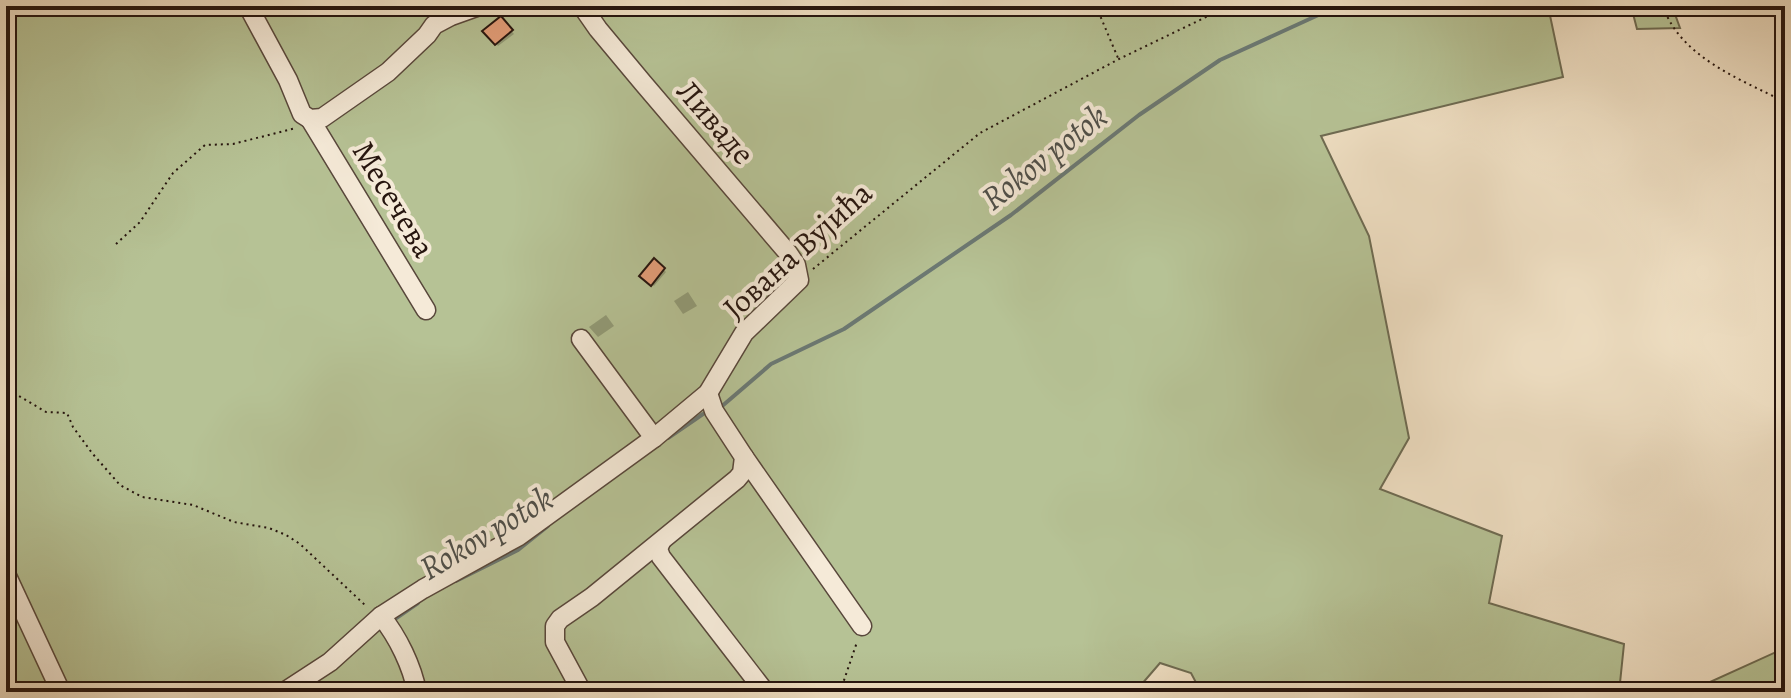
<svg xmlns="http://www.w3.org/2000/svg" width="1791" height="698" font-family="Alegreya,serif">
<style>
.green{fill:#b6c295;stroke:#6e6b52;stroke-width:2}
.shadow{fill:#0003}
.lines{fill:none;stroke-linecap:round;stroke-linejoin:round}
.stream{stroke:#6b7974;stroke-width:4}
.building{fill:#e59e79;stroke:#25140e;stroke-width:2}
.minor-casing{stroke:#58473b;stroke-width:21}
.path{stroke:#25140e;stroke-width:2;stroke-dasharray:2 4;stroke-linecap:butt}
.minor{stroke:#f5ead8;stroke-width:18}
.labels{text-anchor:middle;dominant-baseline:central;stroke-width:8;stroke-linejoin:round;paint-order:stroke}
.street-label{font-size:32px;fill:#25140e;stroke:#f5ead8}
.water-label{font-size:34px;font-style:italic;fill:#4e4f4a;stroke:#f5ead8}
</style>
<rect width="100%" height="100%" fill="#efdfc3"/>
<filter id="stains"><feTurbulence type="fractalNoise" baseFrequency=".0025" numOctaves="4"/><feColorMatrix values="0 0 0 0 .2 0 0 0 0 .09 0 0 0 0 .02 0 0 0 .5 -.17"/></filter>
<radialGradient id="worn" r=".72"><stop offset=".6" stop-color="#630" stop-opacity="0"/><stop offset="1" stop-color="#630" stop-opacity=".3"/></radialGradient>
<g class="green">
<polygon points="6,6 1548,6 1563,77 1321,136 1369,236 1409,438 1380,489 1502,536 1489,603 1624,644 1620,683 1637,692 1507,692 1487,685 1463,692 1201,692 1191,673 1160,663 1135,692 6,692"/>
<polygon points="1631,6 1672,6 1680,28 1637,29"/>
<polygon points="1785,648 1785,692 1688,692"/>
</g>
<g class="shadow">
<polygon points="501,18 514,34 498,46 485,31"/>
<polygon points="654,261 666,272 654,286 641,276"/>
<polygon points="688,292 697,306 683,314 674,301"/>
<polygon points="606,315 614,326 598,337 589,327"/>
</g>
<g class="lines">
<g class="stream">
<polyline points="721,407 771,364 844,329 1011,215 1139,115 1220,60 1338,6 1387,15 1417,6"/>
<polyline points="668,438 703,414"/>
<polyline points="456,581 518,550 548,526"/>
<polyline points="392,621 418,603"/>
</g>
</g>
<g class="building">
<polygon points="501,16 513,30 495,45 482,31"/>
<polygon points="654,258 665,268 651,286 639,276"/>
</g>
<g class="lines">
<defs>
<g id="minor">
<polyline points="248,6 288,80 302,114 310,119 322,118 388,72 427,35 434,25 451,16 479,6"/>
<polyline points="310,119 426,310"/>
<polyline points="581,339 654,438"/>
<polyline points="744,457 862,626"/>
<polyline points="661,542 658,549 661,557 762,688"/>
<polyline points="6,574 61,692"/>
<path d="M381,616C398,637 412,666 417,692"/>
<polyline points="284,692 330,662 381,616 423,589 519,536 654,438 708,393 744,333 799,280 796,265 788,253 643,83 598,29 582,6"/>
<polyline points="582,692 555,642 555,626 560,619 592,597 737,479 742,473 744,457 714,411 708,393"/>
</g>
</defs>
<use href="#minor" class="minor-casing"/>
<g class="path">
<polyline points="1096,6 1118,58"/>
<path d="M1663,6C1680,57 1740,79 1785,102"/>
<polyline points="116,244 140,222 173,173 205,145 233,144 296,128"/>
<polyline points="813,269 980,133 1119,59 1229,6"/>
<polyline points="6,384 14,393 46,412 67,413 73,427 92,453 120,485 142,497 193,505 234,522 269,528 286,535 300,544 366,606"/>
<polyline points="840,692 857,642"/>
</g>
<use href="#minor" class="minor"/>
</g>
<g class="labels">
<g class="street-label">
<text transform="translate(716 122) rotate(49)">Ливаде</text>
<text transform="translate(394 199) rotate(59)">Месечева</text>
<text transform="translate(797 250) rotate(-42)">Јована Вујића</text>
</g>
<g class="water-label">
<text transform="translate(1044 157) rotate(-38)">Rokov potok</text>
<text transform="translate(486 533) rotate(-31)">Rokov potok</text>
</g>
</g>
<rect width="1791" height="698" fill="none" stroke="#efdfc3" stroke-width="32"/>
<rect x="8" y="8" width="1775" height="682" fill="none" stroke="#25140e" stroke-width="4"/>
<rect x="16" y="16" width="1759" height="666" fill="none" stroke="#25140e" stroke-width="2"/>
<rect width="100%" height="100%" filter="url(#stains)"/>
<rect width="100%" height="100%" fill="url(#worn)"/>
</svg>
